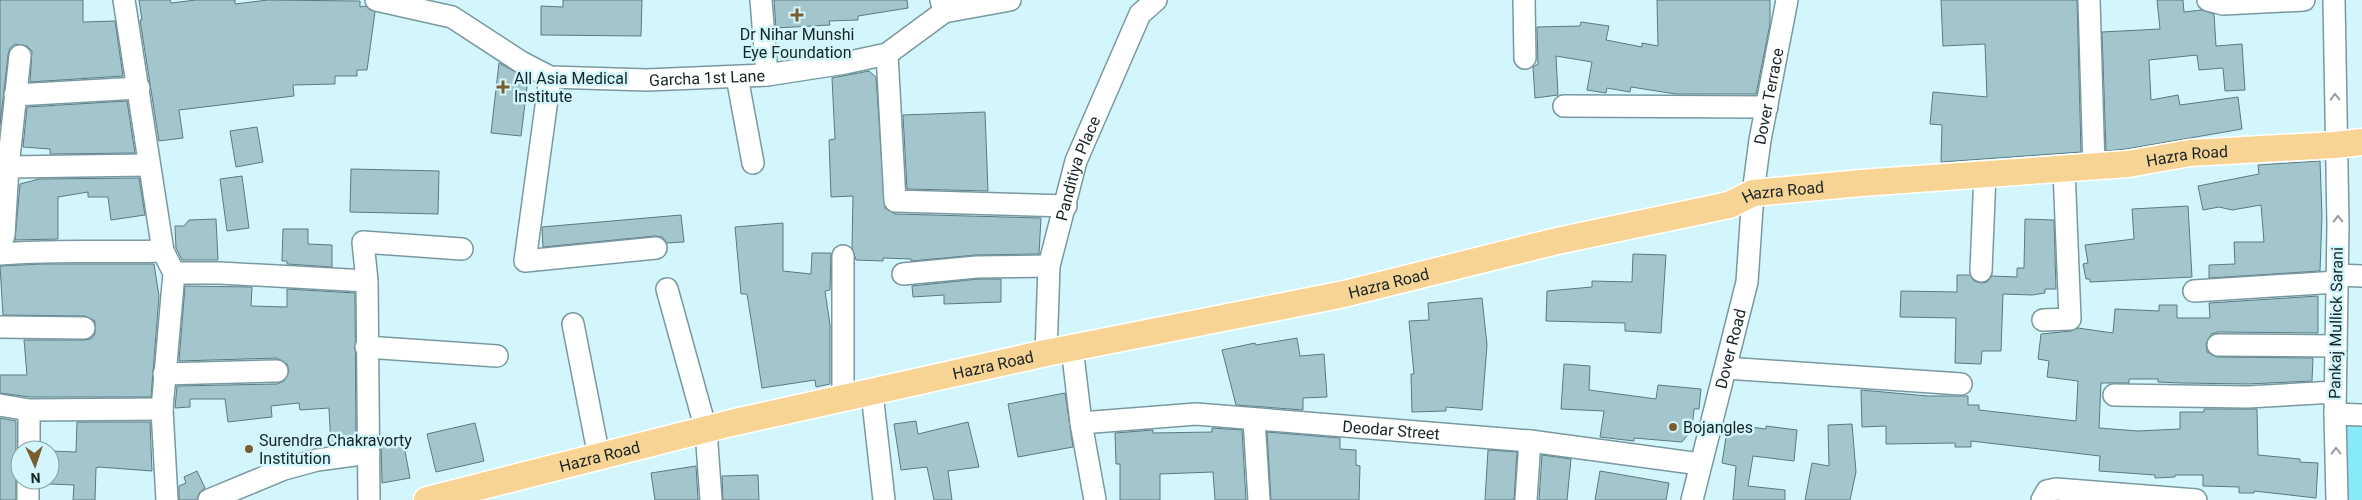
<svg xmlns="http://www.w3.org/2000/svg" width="2362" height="500" font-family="Roboto,sans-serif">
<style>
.green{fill:#88eaf9}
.building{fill:#a3c6cc;stroke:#5a7a80}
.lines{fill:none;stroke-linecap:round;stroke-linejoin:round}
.minor-casing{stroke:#78999f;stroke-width:24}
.major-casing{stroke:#fff;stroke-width:29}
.minor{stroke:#fff;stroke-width:21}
.major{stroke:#f8d494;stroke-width:26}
.oneway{stroke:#969c9d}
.poi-dot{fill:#785d2f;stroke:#d2f6fc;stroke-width:2}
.labels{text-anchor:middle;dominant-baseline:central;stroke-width:5;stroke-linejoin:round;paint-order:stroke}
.poi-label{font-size:16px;fill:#162426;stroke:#d2f6fc;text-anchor:start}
.street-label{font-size:16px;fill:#162426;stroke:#d2f6fc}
</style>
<rect width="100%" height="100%" fill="#d2f6fc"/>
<polygon class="green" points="2339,420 2362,421 2362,500 2339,500"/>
<g class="building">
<polygon points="0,0 83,0 83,22 115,21 123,76 30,82 32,51 27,46 15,44 10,48 8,55 0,125"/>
<polygon points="139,0 170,0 171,3 196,0 235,0 235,4 268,0 360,1 360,7 366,6 375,12 367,70 357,70 357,76 335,76 335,84 293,85 294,96 179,110 183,138 159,141 140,20 142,20"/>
<polygon points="563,0 642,0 641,36 541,35 541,6 563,7"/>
<polygon points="774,0 907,0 908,8 858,16 858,20 829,21 830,25 776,28"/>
<polygon points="1657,0 1770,0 1770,24 1756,94 1676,94 1631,87 1630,92 1607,88 1606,93 1587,90 1592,62 1556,56 1558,95 1535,98 1533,67 1538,64 1537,27 1580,26 1581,22 1609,26 1606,40 1642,47 1642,43 1658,46"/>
<polygon points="1941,0 2077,0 2081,152 1941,162 1942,125 1930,124 1933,92 1987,97 1985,44 1943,46"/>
<polygon points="2157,0 2183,0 2184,12 2202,10 2214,14 2216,46 2242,44 2245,90 2225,91 2223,68 2199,70 2197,55 2149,60 2151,100 2178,95 2180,105 2238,97 2242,129 2126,149 2106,151 2102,32 2160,29"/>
<polygon points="499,63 528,79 521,136 491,133"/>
<polygon points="869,71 876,77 885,208 895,214 1041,218 1039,254 976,255 911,261 911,259 883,258 883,261 856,260 852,248 853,196 831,197 829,140 835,139 832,78"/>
<polygon points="127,101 135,153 50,154 50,149 23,147 27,107"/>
<polygon points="985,112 988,191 907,189 903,115"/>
<polygon points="257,127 263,162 236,167 230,131"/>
<polygon points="2320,161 2322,216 2320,271 2209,278 2209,265 2235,264 2234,242 2264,242 2261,205 2232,210 2219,207 2203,210 2198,186 2259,174 2258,165"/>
<polygon points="351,169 439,171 438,214 350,212"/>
<polygon points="242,176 249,228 227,231 220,179"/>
<polygon points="139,178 145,215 111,220 108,197 88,197 88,192 58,197 58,239 15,240 20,184 39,179"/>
<polygon points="2188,206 2192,277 2090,282 2090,279 2086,279 2083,264 2088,263 2085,245 2134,239 2132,209"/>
<polygon points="681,215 684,242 667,243 662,237 655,236 543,247 542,227"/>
<polygon points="216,219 218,260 182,260 176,248 175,226 184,226 189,220"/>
<polygon points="2025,219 2054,220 2056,289 2045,289 2045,293 2032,295 2003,294 2001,351 1982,351 1981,364 1955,363 1956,318 1900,317 1901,291 1957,292 1957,275 1970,275 1974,281 1981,283 1987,282 1992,276 2017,277 2017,268 2024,268"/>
<polygon points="783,223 783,271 811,274 812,253 831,253 830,290 825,291 830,325 830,384 816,387 815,380 762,388 747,294 741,294 735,227"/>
<polygon points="283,229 308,229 308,244 332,245 332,267 287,264 287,261 282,261"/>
<polygon points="1633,254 1666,255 1661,333 1625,331 1625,323 1546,321 1547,291 1592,287 1592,281 1632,282"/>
<polygon points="41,264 154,264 159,296 151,397 30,397 0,393 0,375 27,375 24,340 84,340 91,339 95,334 95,321 85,316 3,315 0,266"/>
<polygon points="978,279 1001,279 1001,302 944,304 944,295 913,297 912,286"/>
<polygon points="185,286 252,287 251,306 287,307 287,289 355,293 356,442 331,446 329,408 300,410 299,403 271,406 272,417 228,422 225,399 190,399 190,407 175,408 177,386 277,384 284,381 289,371 287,364 277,358 179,361"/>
<polygon points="2318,296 2318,333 2218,332 2211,334 2206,344 2207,352 2217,357 2313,358 2312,381 2248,384 2180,383 2158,382 2158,379 2129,379 2129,383 2101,383 2099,428 2138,431 2180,429 2180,412 2204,412 2204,409 2257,409 2258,455 2300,459 2300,462 2318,463 2316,498 2254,491 2254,493 2239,493 2239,487 2203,486 2203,475 2175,475 2175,477 2155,478 2155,475 2099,471 2100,456 1971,441 1971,447 1955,447 1955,443 1886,444 1886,426 1862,427 1861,390 1928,396 1968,396 1968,405 1979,405 1979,410 2076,421 2078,381 2047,377 2049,361 2038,359 2041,334 2071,331 2078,328 2113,333 2115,309 2159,311 2159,305 2177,305 2177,318 2210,318 2209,303"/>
<polygon points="1482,298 1487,345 1482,410 1446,407 1446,411 1412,412 1411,374 1414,374 1409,321 1429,320 1428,303"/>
<polygon points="1297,338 1300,356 1324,354 1327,397 1303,398 1303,410 1236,405 1222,350 1255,343 1256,345"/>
<polygon points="1564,364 1590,366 1589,390 1656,399 1658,385 1701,389 1699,409 1694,409 1692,429 1682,442 1634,438 1634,441 1600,437 1604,411 1561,409"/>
<polygon points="1065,393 1073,447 1018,457 1008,404"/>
<polygon points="0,418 16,421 16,450 20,458 20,471 16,480 16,500 0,500"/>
<polygon points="916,421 918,434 968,422 979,467 948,471 952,500 934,500 927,467 901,470 894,424"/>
<polygon points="77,422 150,422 152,471 99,467 96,468 95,500 73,500 74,485 50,484 50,451 76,452"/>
<polygon points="475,423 484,461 436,472 427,434"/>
<polygon points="1728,424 1766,429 1766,426 1797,430 1794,461 1753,456 1748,486 1785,490 1785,500 1733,500 1736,466 1722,463"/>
<polygon points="1852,424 1856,472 1850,500 1805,500 1812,463 1829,466 1828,425"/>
<polygon points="1212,428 1242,430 1246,500 1215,500 1213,472 1160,474 1160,500 1120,500 1120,464 1116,464 1115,433 1153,430 1153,433 1212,432"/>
<polygon points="1267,432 1340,438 1340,449 1356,450 1356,465 1360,466 1359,500 1271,500"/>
<polygon points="403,440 410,478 382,483 381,443"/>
<polygon points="1488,450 1517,452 1514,500 1485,500"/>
<polygon points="1542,455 1571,459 1567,500 1539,500"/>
<polygon points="696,466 698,500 655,500 651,473"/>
<polygon points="197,471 205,488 199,493 197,500 179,500 179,486 186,483 184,477"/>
<polygon points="1600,471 1669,483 1666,500 1595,500"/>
<polygon points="758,475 759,500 723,500 722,476"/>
</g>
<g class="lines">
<defs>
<g id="minor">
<polyline points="124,0 163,251 174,273 162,409 167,500"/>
<path id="s1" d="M376,0L452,17L521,62L550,77L647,80L767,75L845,63L887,54L944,12L941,0"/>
<polyline points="761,0 767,75"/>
<polyline points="1524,0 1525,58"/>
<polyline points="2089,0 2094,167"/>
<polyline points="2208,0 2223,4 2304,0"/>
<polyline points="2334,0 2338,225 2335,414 2337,500"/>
<polyline points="944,12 1010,0"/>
<polyline points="887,54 895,201 1066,206"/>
<polyline points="550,77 525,261 656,248"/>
<polyline points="737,77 753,163"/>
<polyline points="15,95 139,88"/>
<polyline points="1564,106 1767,107"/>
<polyline points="8,167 148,165"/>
<polyline points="0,247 4,235 8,167 20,56"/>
<path d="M0,254C55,249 108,253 163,251"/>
<polyline points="1981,271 1985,174"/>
<polyline points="174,273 220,273 367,281"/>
<polyline points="903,274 977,267 1049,266"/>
<polyline points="2337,275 2362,276"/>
<polyline points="667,289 706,430 711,500"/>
<polyline points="2194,291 2337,282"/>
<polyline points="2043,320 2070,319 2064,169"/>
<polyline points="573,324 599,457"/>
<polyline points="0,327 84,328"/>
<polyline points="2218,345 2336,346"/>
<polyline points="366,347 497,356"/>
<polyline points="1072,347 1081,423 1095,500"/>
<path id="s2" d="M1046,353L1049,266L1076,161L1140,14L1156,0"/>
<polyline points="1726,368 1961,384"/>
<polyline points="164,374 277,371"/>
<polyline points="872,393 884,500"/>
<polyline points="2114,395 2248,397 2335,392"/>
<polyline points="843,399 843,256"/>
<polyline points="0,405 29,410 162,409"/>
<polyline points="2335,414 2362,415"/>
<polyline points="1254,419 1259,500"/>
<path id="s3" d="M1081,423L1196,414L1530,441L1700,464"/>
<polyline points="29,450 29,410"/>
<polyline points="28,500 28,480"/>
<polyline points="209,500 284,469 317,460 369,453"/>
<polyline points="369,500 367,281 363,242 462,249"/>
<polyline points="1526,500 1530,441"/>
<path id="s4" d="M1692,500L1747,282L1753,193L1760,140L1787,0"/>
<polyline points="2042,500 2047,491 2056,489 2196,500"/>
</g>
<g id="major">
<path id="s5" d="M427,500L731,423L1046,353L1344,294L1557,241L1729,205L1753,193L1861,183L2128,164L2190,153L2335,145L2362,142"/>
</g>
</defs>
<use href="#minor" class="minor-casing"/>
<use href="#major" class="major-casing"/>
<use href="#minor" class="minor"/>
<use href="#major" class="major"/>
</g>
<defs><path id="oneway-chevron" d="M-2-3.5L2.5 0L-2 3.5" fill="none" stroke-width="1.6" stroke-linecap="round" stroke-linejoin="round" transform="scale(1.25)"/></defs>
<g class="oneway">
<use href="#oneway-chevron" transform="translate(2335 97) rotate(-91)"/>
<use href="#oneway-chevron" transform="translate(2338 219) rotate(-92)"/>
<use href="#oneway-chevron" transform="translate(2336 451) rotate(-91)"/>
</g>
<g class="poi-dot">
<path d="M794.5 7.5h5v5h5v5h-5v5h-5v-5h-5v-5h5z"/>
<path d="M500.5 79.5h5v5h5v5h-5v5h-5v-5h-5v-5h5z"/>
<circle cx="1673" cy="427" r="5"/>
<circle cx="249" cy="449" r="5"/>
</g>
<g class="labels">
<g class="poi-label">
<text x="797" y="34" text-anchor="middle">Dr Nihar Munshi<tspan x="797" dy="18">Eye Foundation</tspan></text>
<text x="514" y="78">All Asia Medical<tspan x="514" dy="18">Institute</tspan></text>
<text x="1683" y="427">Bojangles</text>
<text x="259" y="440">Surendra Chakravorty<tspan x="259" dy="18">Institution</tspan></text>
</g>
<g class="street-label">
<text stroke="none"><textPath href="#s1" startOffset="350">Garcha 1st Lane</textPath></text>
<text stroke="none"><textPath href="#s4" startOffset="412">Dover Terrace</textPath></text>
<text stroke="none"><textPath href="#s5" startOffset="1798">Hazra Road</textPath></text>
<text stroke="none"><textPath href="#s2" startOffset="189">Panditiya Place</textPath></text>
<text stroke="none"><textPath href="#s5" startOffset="1392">Hazra Road</textPath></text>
<text stroke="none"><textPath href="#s5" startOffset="986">Hazra Road</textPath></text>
<text transform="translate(2336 323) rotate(-89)">Pankaj Mullick Sarani</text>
<text stroke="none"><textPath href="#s4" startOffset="156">Dover Road</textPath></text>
<text stroke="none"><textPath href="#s5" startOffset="582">Hazra Road</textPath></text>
<text stroke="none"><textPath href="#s3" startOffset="311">Deodar Street</textPath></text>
<text stroke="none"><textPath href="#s5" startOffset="178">Hazra Road</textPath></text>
</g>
</g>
<g transform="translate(35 465) rotate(177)"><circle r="24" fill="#d2f6fc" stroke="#87a2a6"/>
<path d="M0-4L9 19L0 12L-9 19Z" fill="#785d2f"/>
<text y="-8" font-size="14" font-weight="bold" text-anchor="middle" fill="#162426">N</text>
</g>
</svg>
